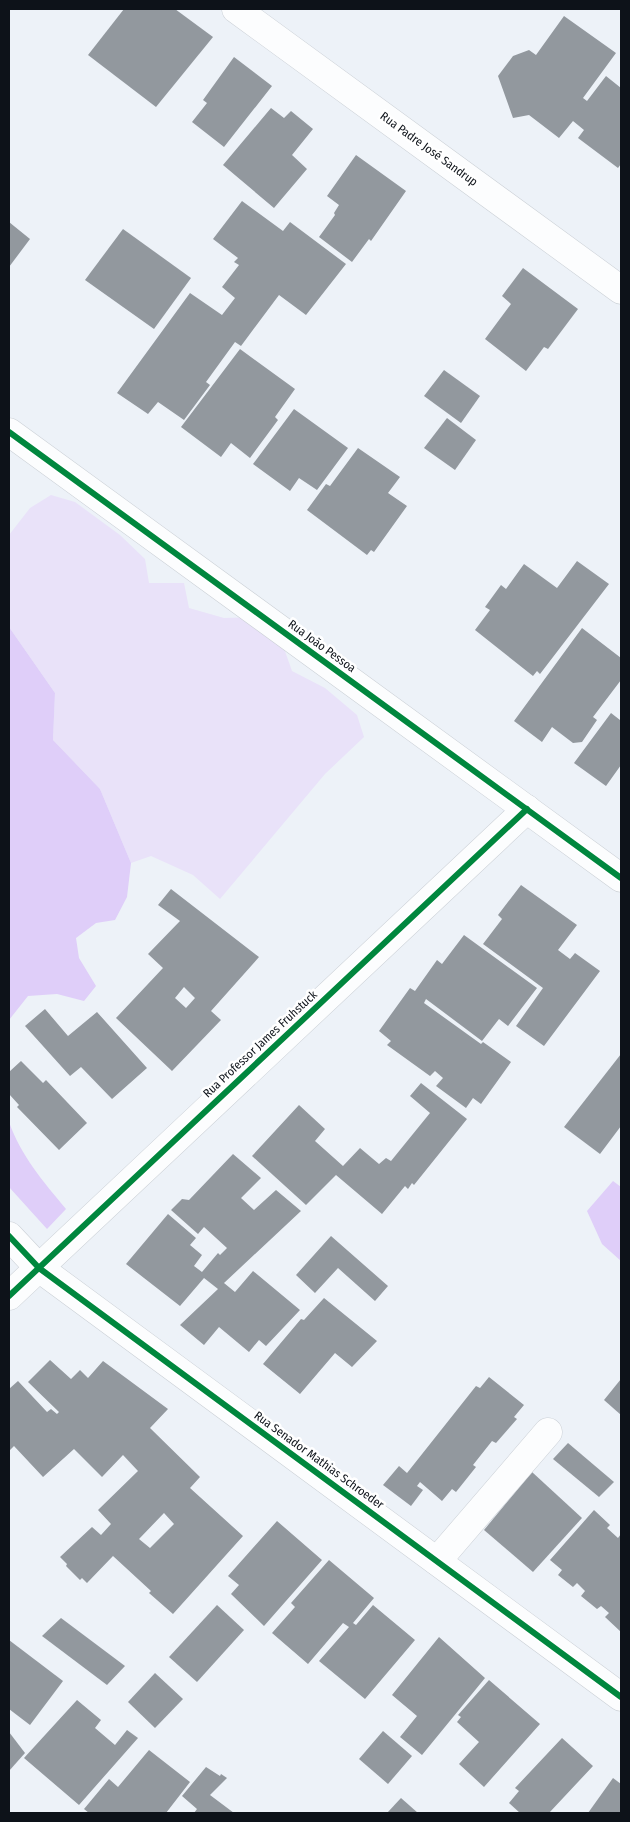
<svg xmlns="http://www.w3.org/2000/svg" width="630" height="1822" font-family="'Fira Sans Condensed',sans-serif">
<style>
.green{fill:#e9e2f9}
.forest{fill:#dfcef9}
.building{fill:#92989e;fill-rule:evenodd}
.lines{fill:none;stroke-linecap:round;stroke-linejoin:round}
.street-casing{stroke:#cbd0d6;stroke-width:29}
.street{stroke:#fcfdfe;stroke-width:28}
.cycleway-casing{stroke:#fff;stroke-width:9}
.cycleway{stroke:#00873e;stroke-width:6}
.labels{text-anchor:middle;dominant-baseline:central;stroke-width:5;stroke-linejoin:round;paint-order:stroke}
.street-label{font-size:12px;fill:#0d1219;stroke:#fff}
</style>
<rect width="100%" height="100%" fill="#edf2f8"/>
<polygon class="green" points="51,495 75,502 120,535 145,559 149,583 184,583 189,608 224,618 260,617 280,637 292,671 325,688 357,715 364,737 325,774 220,899 193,875 151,856 131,863 100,789 53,740 55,693 9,627 9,535 30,508"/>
<g class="forest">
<polygon points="9,627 55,693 53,740 100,789 131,863 127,897 115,920 96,923 76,938 79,958 96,986 84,1001 57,994 28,996 9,1020"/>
<path d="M9,1122C21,1156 43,1181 66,1209L47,1229L9,1187Z"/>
<polygon points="613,1181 621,1187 621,1261 602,1244 587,1211"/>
</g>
<g class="building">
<polygon points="124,9 175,9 213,37 156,107 88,55"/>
<polygon points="564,16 616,53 583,98 587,101 606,76 621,88 621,164 618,168 578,138 584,130 573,121 559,138 529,115 513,118 498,76 513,56 529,50 536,55"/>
<polygon points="234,57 272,86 224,147 192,122 207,103 203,100"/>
<polygon points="271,108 284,118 291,111 313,129 292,155 307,169 274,208 223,165"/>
<polygon points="356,155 406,191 371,241 369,239 352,262 319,237 335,215 334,213 339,205 327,196"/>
<polygon points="242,201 283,231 290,222 346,264 306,315 279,295 241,346 235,342 206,382 210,385 184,420 158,402 148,414 117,393 190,293 222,315 235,298 222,287 239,265 234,262 238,258 213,239"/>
<polygon points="9,222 30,239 9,267"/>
<polygon points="123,229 191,278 154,329 85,280"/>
<polygon points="523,268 578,309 548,349 544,347 526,371 485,339 511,304 502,296"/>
<polygon points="240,349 295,389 275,417 278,420 250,458 231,443 221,457 181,427"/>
<polygon points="444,370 480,396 461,423 424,396"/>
<polygon points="294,409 348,448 317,490 299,478 290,491 253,464"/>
<polygon points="447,418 476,440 455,470 424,448"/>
<polygon points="358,448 400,477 388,493 407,506 374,552 371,550 367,555 307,510 326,484 330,486"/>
<polygon points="577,561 609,584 540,674 537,671 533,676 475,630 490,610 485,607 501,585 506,589 524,564 557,588"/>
<polygon points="582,628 621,658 621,680 593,717 597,720 582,742 573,743 552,727 542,742 514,721"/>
<polygon points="611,713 620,720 621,718 621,765 606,786 574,763"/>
<polygon points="521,885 577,925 558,950 570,959 575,953 600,971 544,1046 516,1026 543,988 483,944 502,919 498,915"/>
<path d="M171,889L259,957L211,1011L221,1020L172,1071L116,1018L163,968L148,954L180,921L158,905ZM184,987L195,998L186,1008L175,998Z"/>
<polygon points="464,935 537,988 508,1026 499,1019 482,1041 426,999 424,1003 481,1044 483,1042 511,1062 481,1104 473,1098 466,1108 436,1086 443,1078 435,1071 430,1076 387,1045 391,1041 379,1031 410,988 415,991 437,960 442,964"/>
<polygon points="45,1009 68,1036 97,1012 147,1068 112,1099 81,1067 70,1076 25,1026"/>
<polygon points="621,1054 621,1126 600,1154 564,1127"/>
<polygon points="21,1061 43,1083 46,1080 87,1123 59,1150 17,1107 19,1105 9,1094 9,1072"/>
<polygon points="421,1083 467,1119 414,1185 412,1183 408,1189 405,1186 382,1214 336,1175 306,1205 252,1156 299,1105 325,1129 315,1141 343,1166 360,1148 379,1164 386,1158 391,1161 430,1113 410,1096"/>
<polygon points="233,1154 261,1178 241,1198 254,1210 276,1190 301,1211 224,1283 235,1292 253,1271 300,1310 266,1346 259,1340 249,1352 219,1327 204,1345 180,1325 218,1289 204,1278 180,1306 126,1264 168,1214 196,1238 190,1245 202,1255 194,1266 202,1272 218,1253 220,1255 227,1248 204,1227 198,1234 171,1210 182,1199 189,1200"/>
<polygon points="331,1236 388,1286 375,1301 338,1268 315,1293 296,1275"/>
<polygon points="324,1298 377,1341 352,1367 335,1353 300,1394 263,1364 301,1319 304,1320"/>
<path d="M50,1360L71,1379L80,1370L88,1378L103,1361L168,1409L150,1428L200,1477L190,1488L243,1536L173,1614L149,1593L151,1591L113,1556L87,1583L82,1578L80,1580L66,1566L67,1564L60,1557L92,1527L101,1535L111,1524L98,1510L138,1471L123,1455L102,1477L74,1449L43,1477L14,1446L9,1451V1389L18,1381L47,1412L51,1409L57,1414L59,1412L28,1382ZM164,1513L174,1524L150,1548L139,1539Z"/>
<polygon points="489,1377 524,1405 514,1417 517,1419 496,1443 492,1441 473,1465 476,1467 456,1492 452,1489 442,1501 420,1482 417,1486 423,1490 411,1506 383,1485 399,1466 407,1473 476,1386 480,1388"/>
<polygon points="621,1379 621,1415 604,1400"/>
<polygon points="568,1443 614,1482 599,1497 553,1459"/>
<polygon points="532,1472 582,1518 533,1572 484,1530"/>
<polygon points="594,1510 610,1525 607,1528 618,1538 621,1534 621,1632 605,1617 609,1613 601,1606 597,1609 581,1596 585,1591 577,1583 573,1587 558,1575 562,1570 550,1560"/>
<polygon points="277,1521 322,1560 264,1626 231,1594 239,1585 228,1576"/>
<polygon points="329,1560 374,1598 353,1623 356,1625 373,1605 415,1640 365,1699 319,1661 349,1627 343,1623 308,1664 272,1633 295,1607 291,1603"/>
<polygon points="217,1605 244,1630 197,1682 169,1657"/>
<polygon points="61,1618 125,1666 107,1685 42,1636"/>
<polygon points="439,1637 485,1678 422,1755 400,1737 417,1716 392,1695"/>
<polygon points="9,1640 63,1681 30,1725 9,1709"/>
<polygon points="155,1673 183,1699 155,1728 128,1702"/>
<polygon points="489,1680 540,1724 484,1787 459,1764 479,1742 457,1722 461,1717 458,1715"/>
<polygon points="77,1700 101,1720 95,1728 115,1745 127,1730 138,1738 79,1805 24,1758"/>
<polygon points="383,1731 412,1756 388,1784 359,1759"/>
<polygon points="9,1732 25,1753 9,1771"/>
<polygon points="562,1738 593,1766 549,1813 520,1813 509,1803 519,1791 515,1788"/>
<polygon points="149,1750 190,1782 166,1813 89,1813 84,1809 109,1779 118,1787"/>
<polygon points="206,1767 220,1776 221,1774 227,1778 210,1795 234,1813 194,1813 197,1809 182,1796"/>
<polygon points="613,1778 621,1784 621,1813 588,1813"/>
<polygon points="401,1798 418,1813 387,1813"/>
</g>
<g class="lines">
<defs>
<g id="street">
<polyline points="236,9 621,290"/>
<polyline points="9,432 621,878"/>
<polyline points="9,1236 39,1268 621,1697"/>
<polyline points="9,1296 527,809"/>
<polyline points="437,1561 548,1432"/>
</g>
</defs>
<use href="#street" class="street-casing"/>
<use href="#street" class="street"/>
<defs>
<g id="cycleway">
<polyline points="9,432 621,878"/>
<polyline points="9,1236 39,1268 621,1697"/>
<polyline points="9,1296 527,809"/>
</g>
</defs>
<use href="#cycleway" class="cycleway-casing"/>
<use href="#cycleway" class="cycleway"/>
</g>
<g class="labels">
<g class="street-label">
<text transform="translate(429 149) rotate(36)">Rua Padre José Sandrup</text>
<text transform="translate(322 646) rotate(36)">Rua João Pessoa</text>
<text transform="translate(260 1044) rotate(-43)">Rua Professor James Fruhstuck</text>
<text transform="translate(319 1460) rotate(36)">Rua Senador Mathias Schroeder</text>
</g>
</g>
<rect width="630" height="1822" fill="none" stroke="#0d1219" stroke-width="20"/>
</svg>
